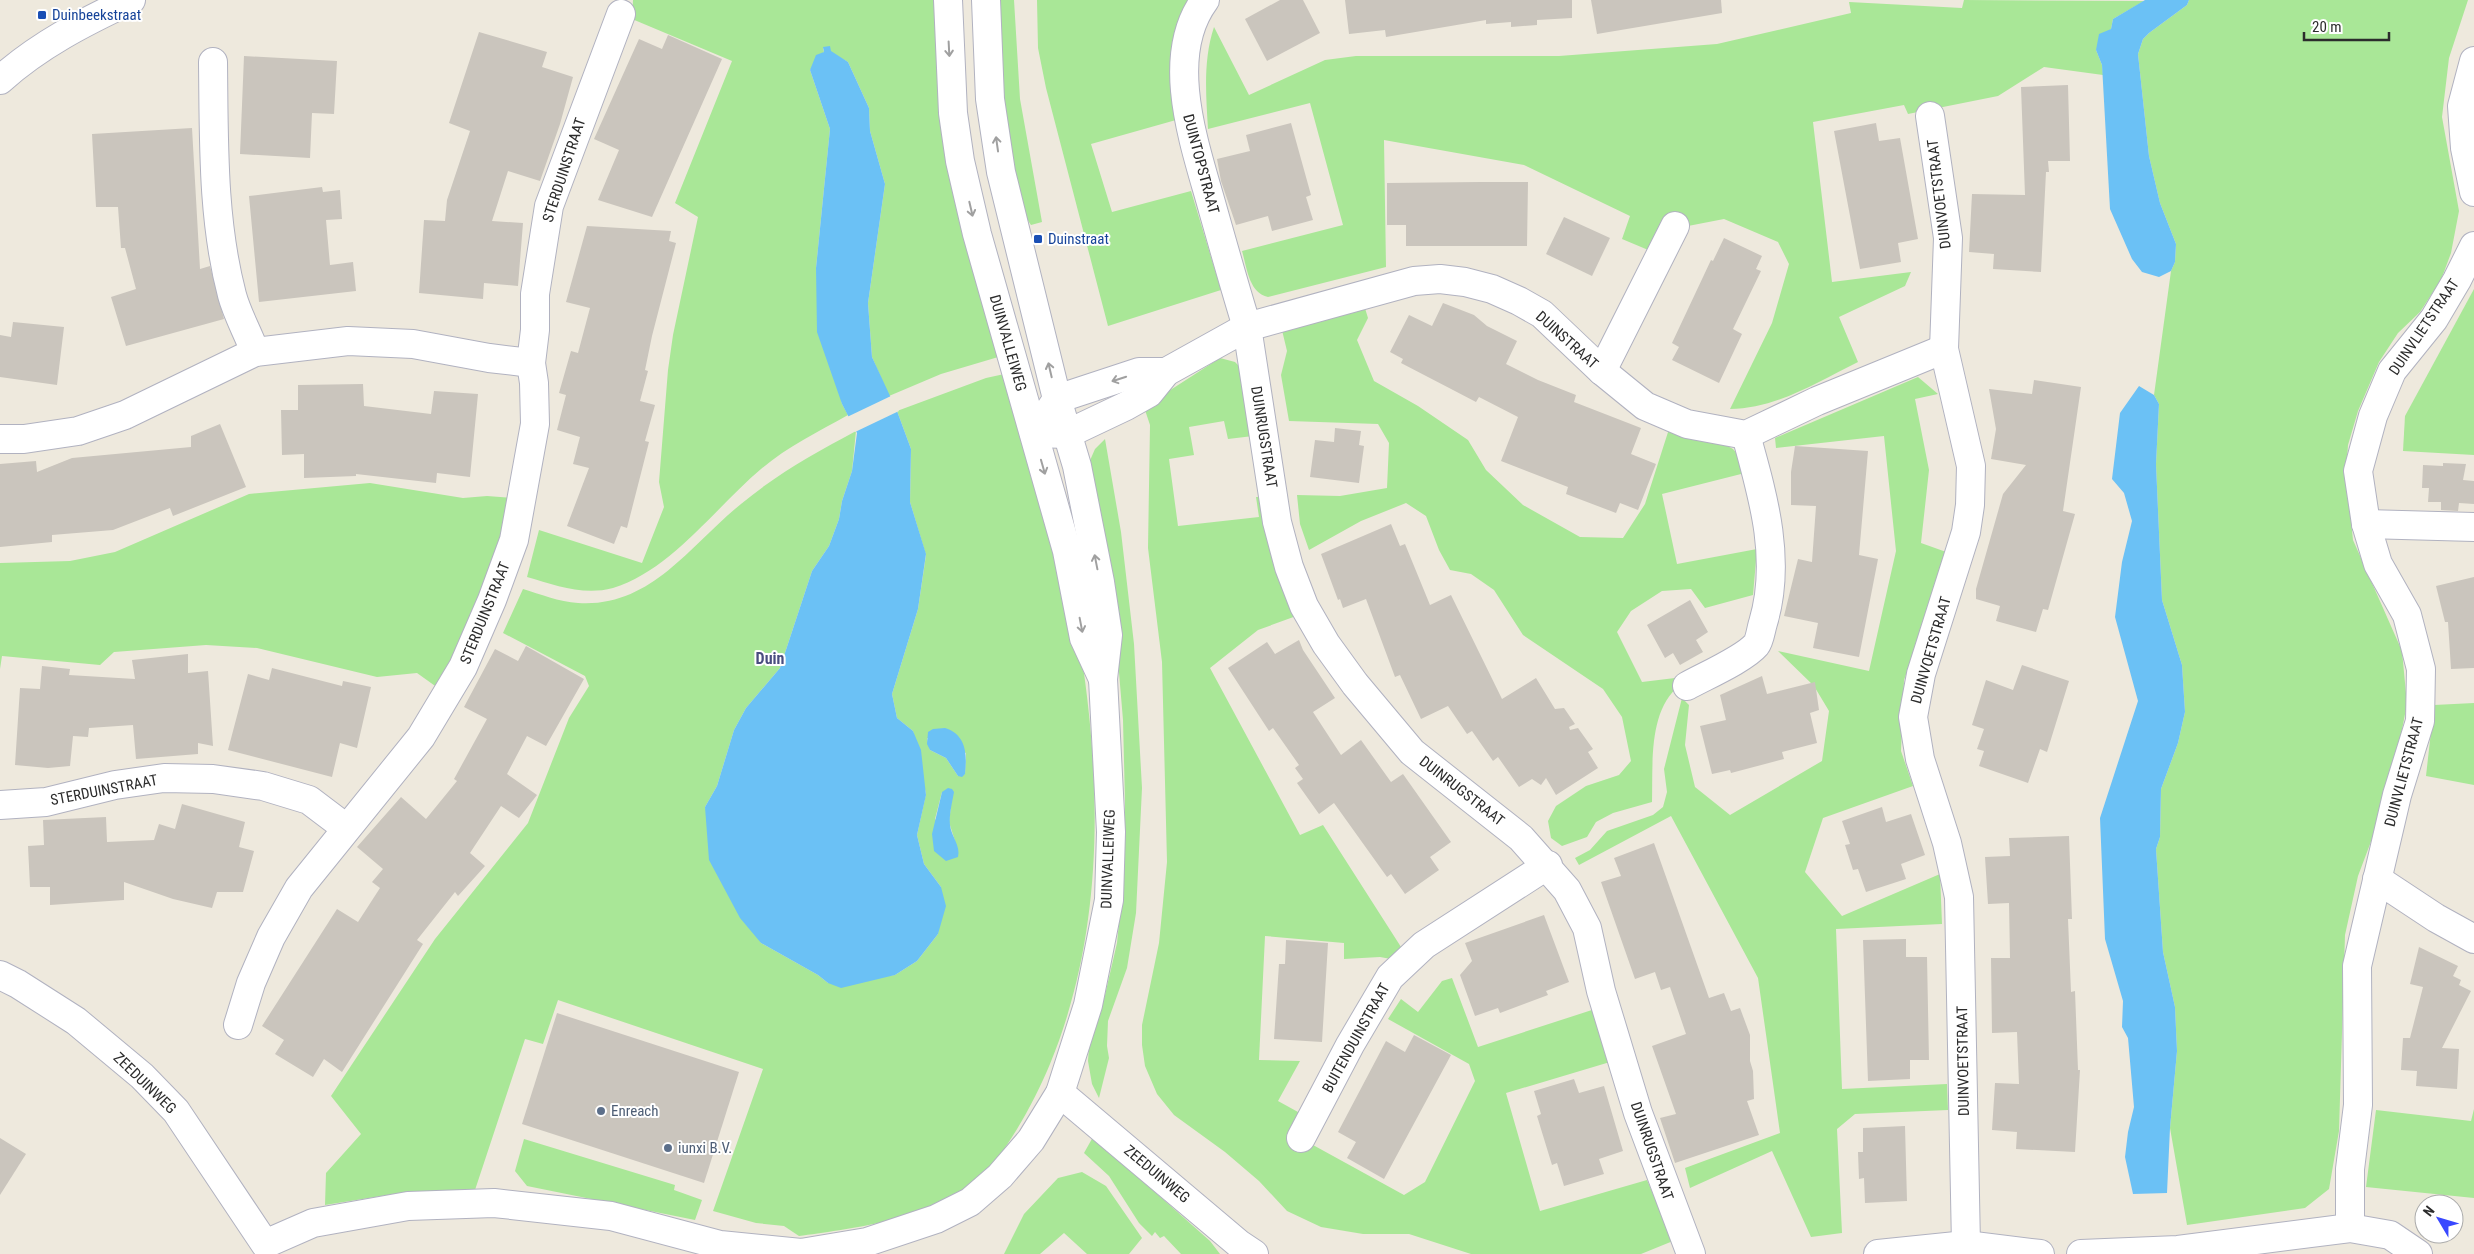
<svg xmlns="http://www.w3.org/2000/svg" width="2474" height="1254" font-family="'Roboto Condensed',sans-serif">
<style>
.green{fill:#a9e797;fill-rule:evenodd}
.water{fill:#6bc1f5}
.pier{fill:#eee9dd}
.building{fill:#cac5bd}
.lines{fill:none;stroke-linecap:round;stroke-linejoin:round}
.minor-casing{stroke:#b1b2c0;stroke-width:30}
.tertiary-casing{stroke:#b1b2c0;stroke-width:30}
.minor{stroke:#fff;stroke-width:28}
.tertiary{stroke:#fff;stroke-width:28}
.oneway{stroke:#a0a0a0}
.transit-dot{fill:#1a4fb4;stroke:#fff;stroke-width:2}
.service-dot{fill:#5c6f8a;stroke:#fff;stroke-width:2}
.labels{text-anchor:middle;dominant-baseline:central;stroke-width:4;stroke-linejoin:round;paint-order:stroke}
.transit-label{font-size:15px;fill:#164399;stroke:#fff;text-anchor:start}
.street-label{font-size:15px;fill:#2c2c2c;stroke:#fff}
.service-label{font-size:15px;fill:#4e5e75;stroke:#fff;text-anchor:start}
.neighbourhood-label{font-size:16px;font-weight:bold;fill:#494d7f;stroke:#fff}
</style>
<rect width="100%" height="100%" fill="#eee9dd"/>
<g class="green">
<path d="M633,0H934L1005,355L941,374L889,396L872,357L868,303L885,184L870,131L869,108L848,62L823,48L824,52L810,70L830,129L816,268L842,404L848,415C818,432 787,447 761,469C716,507 670,571 613,588C583,596 555,585 527,577L539,530L642,563L664,507L659,482L668,370L673,335L698,217L675,203L732,61L632,19Z"/>
<polygon points="994,0 1014,0 1020,99 1042,222 1031,225 1016,203 1000,131"/>
<polygon points="1037,0 1192,0 1176,120 1091,144 1112,212 1191,191 1221,290 1108,326 1046,88 1038,48"/>
<path d="M1964,0L2144,1L2113,19L2111,29L2096,50L2102,65L2103,75L2044,67L1998,96L1908,114L1904,105L1813,122L1832,282L1911,272L1905,286L1839,317L1858,362C1817,382 1776,409 1730,409L1772,323L1789,264L1778,242L1724,219L1688,226L1653,252L1622,239L1630,216L1524,165L1384,140L1386,267L1268,297C1249,293 1247,268 1242,251L1343,225L1310,103L1208,129C1206,95 1203,60 1214,27L1249,95L1325,60L1356,56H1559L1717,44L1851,13L1849,2L1962,8Z"/>
<polygon points="2189,0 2468,0 2449,58 2442,117 2459,211 2451,253 2441,280 2420,312 2398,333 2379,362 2358,411 2348,445 2346,473 2353,540 2402,651 2407,704 2390,791 2358,876 2345,935 2339,1131 2329,1189 2305,1208 2187,1225 2170,1128 2177,1051 2175,1007 2163,952 2156,849 2160,837 2161,789 2178,743 2185,712 2182,665 2162,600 2156,464 2159,404 2154,395 2171,271 2175,262 2176,244 2160,203 2149,156 2138,54 2143,39 2149,33 2187,5"/>
<polygon points="2474,289 2474,455 2403,451 2405,416"/>
<path d="M1364,305L1368,318L1357,340L1374,381L1418,406L1468,440L1486,470L1523,505L1580,537L1623,538L1645,504L1669,429L1724,444L1733,449L1738,455L1745,473L1662,494L1677,564L1757,549L1753,595L1705,608L1691,589L1662,591L1631,611L1617,632L1642,682L1675,678L1680,685C1648,710 1653,764 1652,802L1613,813L1596,822L1587,837L1562,846L1551,838L1548,821L1556,806L1586,786L1619,775L1631,761L1622,717L1603,689L1523,635L1494,590L1471,574L1450,570L1439,550L1426,516L1406,503L1361,521L1309,550L1300,524L1297,495L1340,496L1387,488L1389,443L1378,424L1289,421L1281,375L1287,351L1281,326Z"/>
<polygon points="1220,358 1235,362 1242,369 1253,436 1228,439 1224,421 1189,427 1194,455 1169,459 1178,526 1259,517 1256,497 1263,497 1299,615 1258,630 1210,668 1300,835 1323,825 1401,947 1391,959 1380,957 1344,959 1344,943 1265,936 1259,1060 1300,1061 1278,1101 1298,1112 1301,1116 1293,1134 1404,1195 1425,1182 1475,1081 1469,1064 1388,1019 1401,999 1418,1012 1442,981 1452,978 1478,1047 1595,1009 1610,1062 1506,1093 1540,1211 1647,1180 1673,1241 1641,1254 1471,1254 1409,1234 1363,1234 1321,1227 1287,1211 1259,1181 1225,1152 1174,1115 1157,1094 1145,1066 1142,1045 1142,1025 1159,943 1167,862 1162,662 1148,548 1150,425 1144,407"/>
<path d="M1009,373C1024,431 1040,490 1056,548C1063,577 1073,605 1078,634C1102,777 1106,928 1050,1064C1033,1105 1002,1162 968,1189C932,1218 844,1230 799,1236L784,1226L756,1223L713,1211L763,1069L558,1000L543,1044L525,1039L475,1190L394,1194L325,1205L326,1173L361,1134L331,1096L435,939L528,823L569,718L589,686L585,676L503,633L523,589C540,594 559,602 578,603C651,608 690,545 741,504C777,474 815,453 856,431L852,471L842,501L839,519L829,546L812,571L780,668L746,708L734,730L717,786L705,807L761,943L818,975L828,983L895,975L917,961L938,934L941,887L924,864L917,835L926,794L913,731L897,718L892,694L918,609L926,555L910,502L911,449L897,411L986,378ZM927,738L966,753L965,774L958,776L946,758L930,750ZM942,792L951,806L949,822L955,841L935,819Z"/>
<polygon points="1918,377 1938,394 1915,399 1929,470 1921,543 1949,553 1904,680 1901,751 1913,786 1823,818 1805,872 1842,916 1940,874 1942,924 1836,929 1842,1089 1947,1084 1948,1110 1855,1114 1837,1129 1842,1233 1811,1237 1772,1151 1690,1188 1685,1168 1780,1133 1758,978 1671,816 1579,865 1575,858 1590,850 1607,831 1653,815 1663,807 1667,792 1664,769 1682,698 1689,705 1685,745 1695,787 1730,815 1822,761 1829,711 1814,686 1778,651 1869,671 1896,551 1884,436 1776,448 1775,438"/>
<polygon points="1105,439 1121,532 1134,644 1142,788 1136,913 1127,968 1108,1021 1107,1046 1109,1058 1099,1098 1092,1084 1088,1061 1089,1047 1105,995 1117,943 1125,863 1125,802 1123,720 1116,637 1088,465 1095,449"/>
<polygon points="370,483 463,498 487,496 512,498 494,563 471,622 438,688 417,673 377,677 257,648 206,645 114,652 100,665 2,656 0,669 0,563 70,561 115,552 249,494"/>
<polygon points="2474,703 2474,785 2426,776 2434,705"/>
<polygon points="2474,1109 2474,1198 2366,1187 2376,1110 2471,1121"/>
<polygon points="1093,1137 1210,1241 1220,1254 1181,1254 1164,1236 1160,1238 1155,1232 1152,1236 1139,1223 1109,1176 1084,1153"/>
<polygon points="524,1139 675,1185 674,1190 702,1200 695,1220 527,1186 515,1171"/>
<polygon points="1082,1172 1106,1186 1142,1238 1129,1254 1087,1254 1064,1233 1040,1254 1004,1254 1024,1214 1058,1178"/>
</g>
<g class="water">
<polygon points="2145,0 2189,0 2187,5 2149,33 2143,39 2138,54 2149,156 2160,203 2176,244 2175,262 2171,271 2159,277 2142,272 2132,259 2110,209 2102,65 2096,50 2099,34 2111,29 2113,19"/>
<polygon points="830,46 831,51 848,62 869,108 870,131 885,184 868,303 872,357 897,411 911,449 910,502 926,554 918,609 892,694 897,718 913,731 921,750 926,795 917,835 924,864 941,887 946,906 938,934 917,961 895,975 841,988 828,983 818,975 761,943 740,918 709,860 705,807 717,786 734,730 746,708 780,668 812,571 829,546 839,519 842,501 852,471 857,433 842,404 817,332 816,268 830,129 810,70 816,55 824,52 823,47"/>
<polygon points="2139,386 2154,395 2159,404 2156,464 2162,600 2182,665 2185,712 2178,743 2161,789 2160,837 2156,849 2163,952 2175,1007 2177,1051 2170,1128 2167,1193 2133,1194 2125,1157 2128,1132 2134,1107 2128,1038 2122,1027 2123,1001 2105,939 2100,818 2138,701 2115,617 2122,562 2132,521 2124,493 2112,479 2120,413"/>
<path d="M945,728C967,735 967,755 965,774L962,777L958,776L946,758L930,750L927,744L928,732L933,729Z"/>
<path d="M948,788L952,789L954,792C952,803 949,815 950,825C951,836 961,846 958,857L946,861L934,851L932,834L942,792Z"/>
</g>
<polygon class="pier" points="891,396 899,411 855,432 847,417"/>
<g class="building">
<polygon points="1280,0 1303,0 1320,33 1267,61 1245,19"/>
<polygon points="1345,0 1572,0 1572,18 1537,20 1537,25 1511,27 1511,22 1486,24 1486,20 1386,37 1385,30 1349,34"/>
<polygon points="1591,0 1721,0 1722,13 1597,34"/>
<polygon points="479,32 547,52 542,67 573,77 560,124 540,181 508,171 492,221 523,223 518,286 484,283 483,299 419,293 424,220 445,221 447,200 470,131 449,123"/>
<polygon points="668,35 722,59 652,217 598,200 619,150 594,139 639,39 662,49"/>
<polygon points="244,56 337,61 334,114 312,113 310,158 240,154"/>
<polygon points="2068,85 2070,161 2048,161 2049,172 2046,172 2041,272 1993,269 1994,254 1969,252 1972,194 2025,195 2021,87"/>
<polygon points="1291,123 1311,195 1306,197 1313,220 1272,231 1268,216 1236,225 1221,181 1217,159 1250,151 1246,135"/>
<polygon points="1876,123 1879,141 1900,138 1918,239 1898,243 1901,262 1860,269 1834,131"/>
<polygon points="192,128 200,269 210,266 224,319 126,346 111,297 136,289 125,248 121,248 118,207 96,207 92,134"/>
<polygon points="1480,182 1528,182 1527,246 1406,246 1406,225 1387,225 1387,183"/>
<polygon points="322,187 323,192 340,190 342,219 326,220 330,265 353,262 356,291 259,302 249,196"/>
<polygon points="1564,217 1610,238 1592,276 1546,254"/>
<polygon points="587,226 671,231 669,241 676,243 652,336 645,370 648,371 640,401 655,405 645,441 649,442 627,528 621,526 614,544 567,526 589,468 573,464 580,437 557,430 566,395 559,393 571,351 578,353 590,308 566,302"/>
<polygon points="1724,238 1762,256 1756,269 1761,271 1733,329 1742,334 1719,383 1672,360 1679,347 1672,343 1711,260 1713,261"/>
<polygon points="1443,303 1474,315 1487,326 1517,341 1506,364 1538,380 1576,395 1574,402 1641,428 1631,454 1656,464 1638,510 1620,503 1616,513 1566,494 1568,487 1501,461 1518,417 1479,397 1476,402 1453,390 1401,363 1403,359 1390,352 1409,315 1432,326"/>
<polygon points="13,322 64,327 57,385 0,377 0,335 11,337"/>
<polygon points="2034,380 2081,387 2063,511 2075,514 2048,610 2043,609 2036,632 1996,621 2000,606 1976,599 1976,589 2003,494 2026,465 1991,459 1996,429 1989,389 2032,394"/>
<polygon points="363,384 364,406 431,414 434,391 478,394 470,477 437,473 436,483 356,474 356,476 304,478 304,454 282,455 281,410 298,410 298,385"/>
<polygon points="220,424 246,487 173,516 170,508 113,530 52,535 52,542 0,547 0,464 36,461 37,472 72,458 191,447 191,436"/>
<polygon points="1335,428 1361,431 1359,445 1364,446 1359,483 1310,477 1315,440 1334,442"/>
<polygon points="1795,446 1868,451 1859,555 1878,559 1859,657 1813,648 1818,623 1784,616 1798,559 1812,562 1816,506 1791,505 1791,472"/>
<polygon points="2443,463 2466,464 2463,480 2474,481 2474,504 2459,503 2458,511 2441,510 2441,502 2428,502 2429,488 2422,488 2423,465 2443,466"/>
<polygon points="1391,524 1400,546 1405,544 1430,605 1451,595 1502,699 1536,678 1555,709 1564,708 1575,724 1569,727 1570,730 1578,728 1593,749 1588,752 1598,768 1556,795 1546,778 1541,785 1532,779 1519,787 1498,757 1493,761 1472,731 1467,734 1448,706 1421,719 1400,675 1395,677 1366,599 1343,608 1340,599 1338,600 1321,554"/>
<polygon points="2474,577 2474,668 2451,669 2448,622 2445,622 2436,586"/>
<polygon points="1690,600 1708,632 1696,640 1703,652 1680,665 1673,653 1665,658 1647,625"/>
<polygon points="1299,640 1303,650 1335,698 1313,712 1341,755 1361,740 1391,782 1403,774 1451,842 1430,857 1439,870 1405,894 1391,874 1387,877 1334,803 1319,814 1297,783 1303,779 1295,768 1299,765 1273,728 1269,731 1228,668 1267,642 1275,654"/>
<polygon points="526,646 584,679 546,746 527,736 507,774 537,795 519,818 501,806 470,853 485,866 458,896 455,892 417,940 423,944 342,1072 324,1059 313,1077 275,1054 284,1040 262,1026 337,909 358,922 380,888 372,882 383,869 357,847 401,797 426,819 457,781 454,779 487,719 464,707 495,649 518,661"/>
<polygon points="188,654 188,673 208,671 213,746 198,743 198,754 136,759 133,725 89,728 88,737 73,736 70,766 48,768 15,765 20,688 40,689 42,666 70,669 69,675 135,679 132,660"/>
<polygon points="2022,665 2069,681 2047,752 2040,749 2028,783 1979,766 1984,751 1977,749 1984,729 1972,725 1986,680 2013,690"/>
<polygon points="272,668 342,686 343,681 371,687 357,748 340,743 332,777 228,750 248,674 269,680"/>
<polygon points="1762,676 1767,694 1815,682 1819,710 1810,713 1817,743 1782,752 1784,759 1731,773 1730,770 1712,774 1700,726 1726,720 1720,695"/>
<polygon points="182,804 245,822 239,847 254,851 243,892 217,892 212,908 173,899 124,882 124,900 50,905 50,887 30,887 28,846 44,845 43,820 106,817 107,842 154,840 159,824 175,829"/>
<polygon points="1882,807 1886,822 1911,814 1925,855 1901,864 1906,879 1866,892 1858,869 1853,870 1845,845 1850,844 1842,821"/>
<polygon points="2069,836 2072,919 2068,919 2071,992 2075,991 2078,1070 2080,1070 2075,1152 2016,1149 2017,1132 1992,1130 1995,1083 2019,1084 2017,1032 1992,1033 1991,958 2010,958 2009,903 1988,904 1985,857 2010,856 2009,838"/>
<polygon points="1654,843 1709,998 1724,993 1731,1011 1740,1008 1750,1035 1750,1061 1753,1071 1754,1099 1747,1101 1759,1135 1675,1163 1660,1118 1676,1114 1652,1046 1686,1034 1670,987 1661,990 1655,972 1635,979 1601,882 1621,876 1614,858"/>
<polygon points="1544,915 1569,982 1546,991 1548,995 1500,1013 1498,1008 1475,1016 1460,975 1472,961 1465,943"/>
<polygon points="1906,939 1906,957 1927,957 1929,1060 1910,1060 1910,1079 1868,1081 1863,940"/>
<polygon points="1286,940 1328,943 1322,1042 1274,1039 1279,964 1285,964"/>
<polygon points="2419,947 2458,966 2453,976 2461,980 2459,985 2471,991 2442,1048 2459,1049 2457,1089 2416,1086 2417,1071 2401,1070 2403,1038 2410,1038 2423,987 2410,984"/>
<polygon points="557,1013 739,1072 704,1183 522,1124"/>
<polygon points="1414,1035 1451,1055 1384,1179 1347,1158 1356,1142 1338,1132 1386,1041 1405,1052"/>
<polygon points="1574,1079 1579,1093 1604,1086 1623,1151 1599,1159 1604,1174 1564,1186 1557,1163 1552,1165 1537,1116 1541,1114 1534,1091"/>
<polygon points="1905,1126 1907,1201 1865,1203 1864,1178 1859,1179 1858,1152 1863,1152 1863,1128"/>
<polygon points="0,1138 26,1154 0,1195"/>
</g>
<g class="lines">
<defs>
<g id="minor">
<path d="M1205,0C1162,58 1196,148 1213,210C1224,249 1235,288 1247,327L1414,281L1440,279L1465,282L1492,289L1519,301L1542,314L1602,371L1645,406L1687,424L1746,435L1817,401L1944,349"/>
<polyline points="2474,61 2462,106 2465,148 2474,192"/>
<path d="M213,62C214,140 212,219 232,295C237,314 248,333 255,352"/>
<polyline points="1930,116 1948,238 1944,349 1971,466 1970,505 1966,532 1921,674 1913,717 1920,759 1947,843 1959,897 1966,1245"/>
<polyline points="1602,371 1675,226"/>
<polyline points="0,439 24,439 78,431 125,415 255,352 348,341 413,344 489,358 531,363"/>
<polyline points="2366,524 2474,527"/>
<path d="M1687,686C1705,676 1744,659 1756,645C1760,640 1761,629 1763,623C1782,560 1763,496 1746,435"/>
<polyline points="0,805 46,802 115,785 164,778 213,779 263,786 309,800 346,828"/>
<polyline points="2377,879 2436,918 2474,939"/>
<polyline points="238,1025 251,983 271,937 299,888 421,737 463,667 492,600 514,540 535,424 534,383 531,363 535,330 535,294 549,206 621,14"/>
<polyline points="1060,1093 1239,1244 1254,1254"/>
<polyline points="1301,1138 1350,1045 1390,977 1424,945 1548,865"/>
<polyline points="2350,1228 2350,1169 2358,1105 2357,966 2397,795 2420,721 2421,669 2407,615 2378,564 2366,524 2358,471 2373,416 2392,371 2434,319 2457,280 2474,246"/>
</g>
<g id="tertiary">
<polyline points="948,0 953,113 960,161 977,234 1067,551 1084,638 1103,679"/>
<path d="M0,80C39,45 84,22 131,0"/>
<polyline points="1047,414 1057,399 1139,372 1166,372"/>
<polyline points="1034,433 1067,434 1126,406 1149,393 1166,372 1247,327 1277,522 1289,567 1304,606 1326,644 1355,684 1412,752 1521,838 1567,890 1587,928 1601,991 1638,1113 1691,1254"/>
<polyline points="0,975 18,984 76,1021 142,1076 176,1111 265,1244 313,1223 408,1206 494,1203 611,1216 720,1245 801,1253 867,1242 936,1219 970,1202 1000,1176 1031,1140 1060,1093 1088,1005 1109,900 1111,832 1103,679 1108,635 1100,582 1077,466 1057,399 1001,172 990,99 986,0"/>
<polyline points="1878,1254 1966,1245 2040,1254"/>
<polyline points="2081,1254 2178,1250 2350,1228 2390,1235 2418,1254"/>
</g>
</defs>
<use href="#minor" class="minor-casing"/>
<use href="#tertiary" class="tertiary-casing"/>
<use href="#minor" class="minor"/>
<use href="#tertiary" class="tertiary"/>
</g>
<defs><path id="oneway-shaft" d="M-6 0H5M1.5-3L5.5 0L1.5 3" fill="none" stroke-width="1.6" stroke-linecap="round" stroke-linejoin="round" transform="scale(1.25)"/></defs>
<g class="oneway">
<use href="#oneway-shaft" transform="translate(949 49) rotate(87)"/>
<use href="#oneway-shaft" transform="translate(997 144) rotate(-98)"/>
<use href="#oneway-shaft" transform="translate(971 209) rotate(77)"/>
<use href="#oneway-shaft" transform="translate(1050 370) rotate(-103)"/>
<use href="#oneway-shaft" transform="translate(1119 379) rotate(162)"/>
<use href="#oneway-shaft" transform="translate(1043 467) rotate(74)"/>
<use href="#oneway-shaft" transform="translate(1096 562) rotate(-101)"/>
<use href="#oneway-shaft" transform="translate(1081 625) rotate(79)"/>
</g>
<g class="transit-dot">
<rect x="37" y="10" width="10" height="10" rx="2.5"/>
<rect x="1033" y="234" width="10" height="10" rx="2.5"/>
</g>
<g class="service-dot">
<circle cx="601" cy="1111" r="5"/>
<circle cx="668" cy="1148" r="5"/>
</g>
<g class="labels">
<g class="transit-label">
<text x="52" y="15">Duinbeekstraat</text>
<text x="1048" y="239">Duinstraat</text>
</g>
<g class="street-label">
<text transform="translate(1201 164) rotate(75)">DUINTOPSTRAAT</text>
<text transform="translate(564 170) rotate(-72)">STERDUINSTRAAT</text>
<text transform="translate(1939 194) rotate(-97)">DUINVOETSTRAAT</text>
<text transform="translate(2424 327) rotate(-56)">DUINVLIETSTRAAT</text>
<text transform="translate(1567 340) rotate(42)">DUINSTRAAT</text>
<text transform="translate(1008 343) rotate(74)">DUINVALLEIWEG</text>
<text transform="translate(1264 437) rotate(81)">DUINRUGSTRAAT</text>
<text transform="translate(485 613) rotate(-68)">STERDUINSTRAAT</text>
<text transform="translate(1931 650) rotate(-74)">DUINVOETSTRAAT</text>
<text transform="translate(2404 772) rotate(-75)">DUINVLIETSTRAAT</text>
<text transform="translate(104 790) rotate(-11)">STERDUINSTRAAT</text>
<text transform="translate(1462 791) rotate(38)">DUINRUGSTRAAT</text>
<text transform="translate(1108 859) rotate(-88)">DUINVALLEIWEG</text>
<text transform="translate(1356 1038) rotate(-61)">BUITENDUINSTRAAT</text>
<text transform="translate(1963 1061) rotate(-91)">DUINVOETSTRAAT</text>
<text transform="translate(145 1083) rotate(44)">ZEEDUINWEG</text>
<text transform="translate(1652 1151) rotate(71)">DUINRUGSTRAAT</text>
<text transform="translate(1157 1174) rotate(40)">ZEEDUINWEG</text>
</g>
<g class="service-label">
<text x="611" y="1111">Enreach</text>
<text x="678" y="1148">iunxi B.V.</text>
</g>
<g class="neighbourhood-label">
<text x="770" y="658">Duin</text>
</g>
</g>
<g transform="translate(2439 1219) rotate(308)"><circle r="24" fill="#ffffff" stroke="#ababab"/>
<path d="M0-4L9 19L0 12L-9 19Z" fill="#3948ff"/>
<text y="-8" font-size="14" font-weight="bold" text-anchor="middle" fill="#2c2c2c">N</text>
</g>
<path d="M2304 32v8h85v-8" fill="none" stroke="#2c2c2c" stroke-width="2.5"/>
<text x="2312" y="32" font-size="15" fill="#2c2c2c" stroke="#ffffff" stroke-width="4" paint-order="stroke">20 m</text>
</svg>
